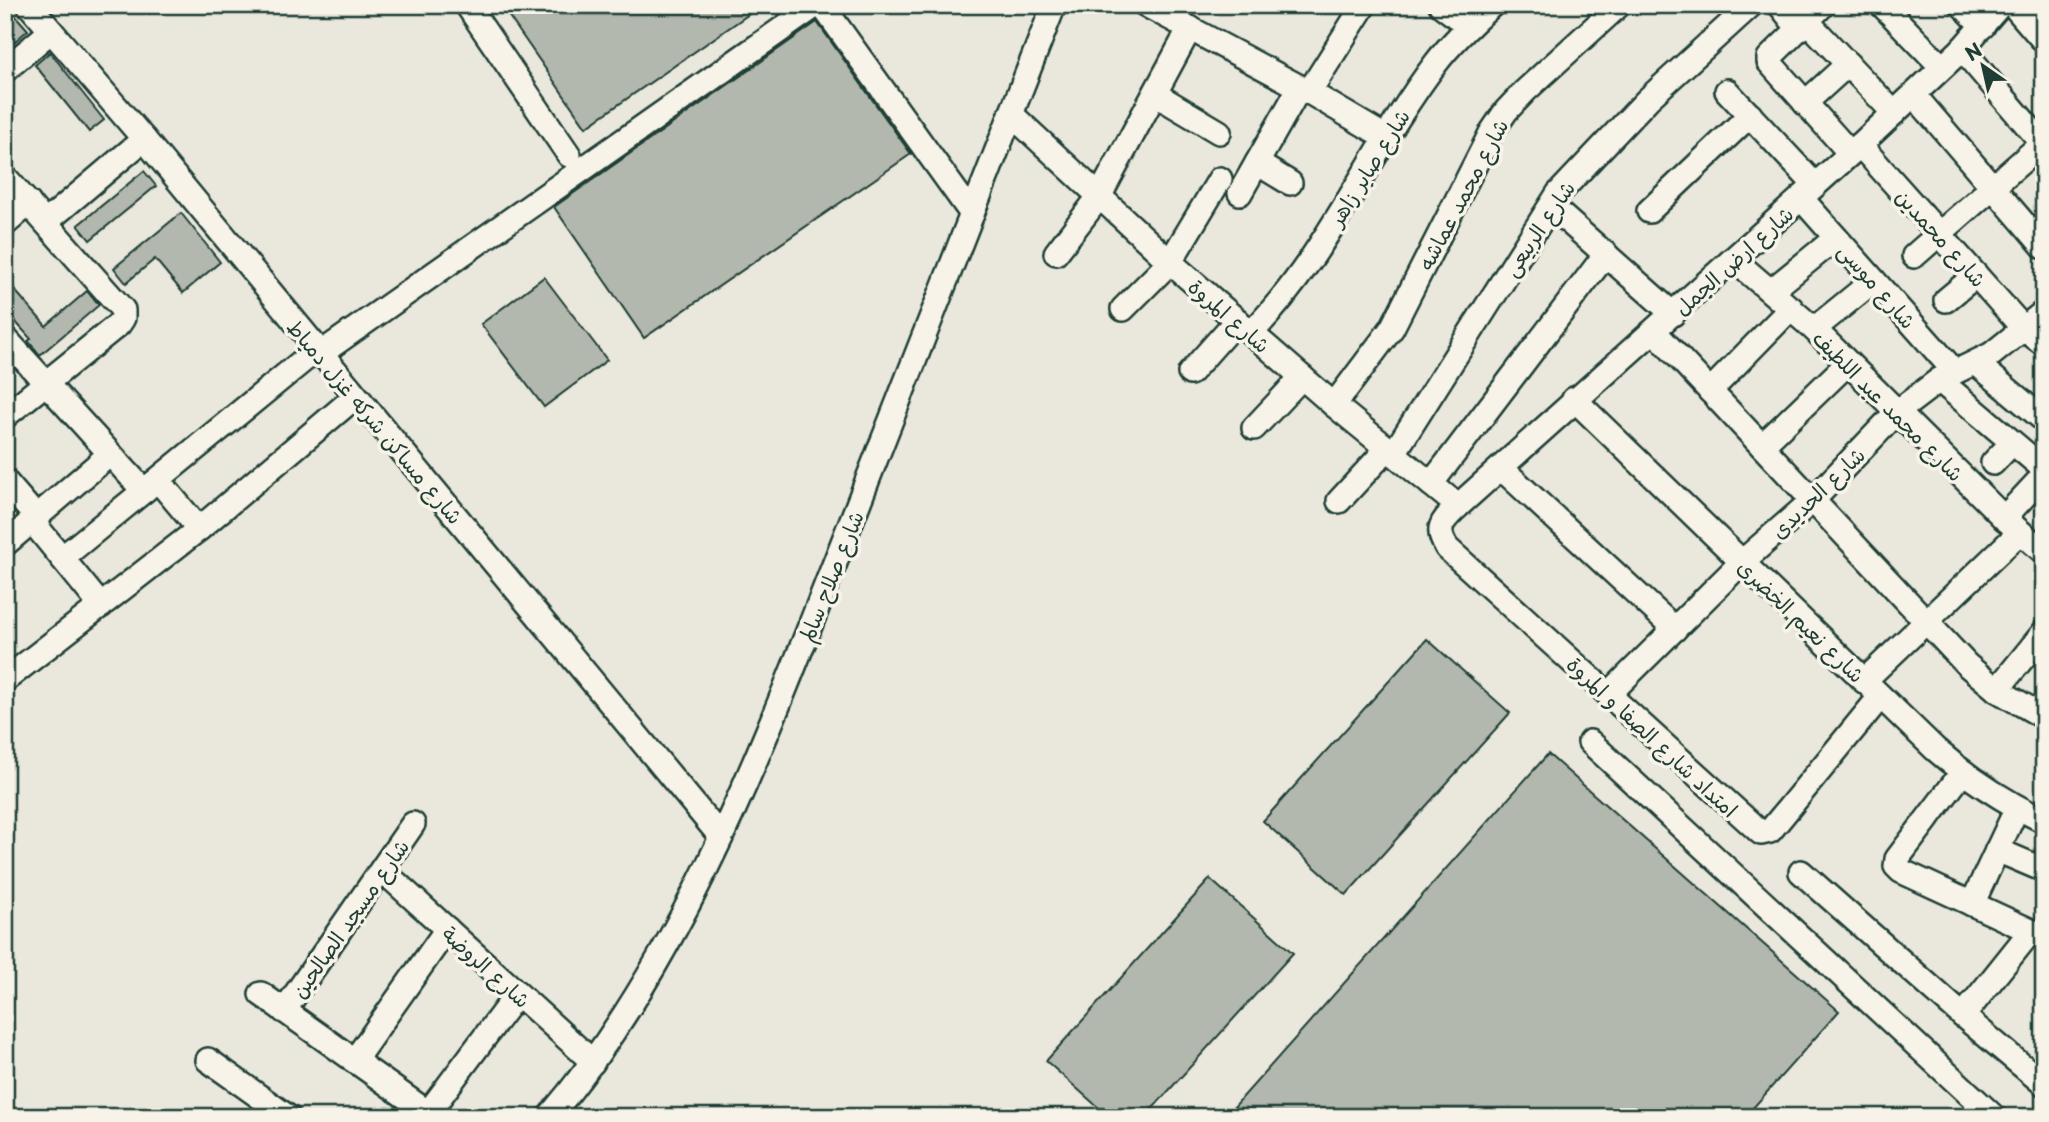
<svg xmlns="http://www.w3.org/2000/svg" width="2049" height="1122" font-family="'Playpen Sans','Playpen Sans Arabic',sans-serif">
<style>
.building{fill:#b2b8ae;stroke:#1f3d34;stroke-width:2}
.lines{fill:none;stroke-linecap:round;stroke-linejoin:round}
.minor-casing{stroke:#1f3d34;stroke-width:28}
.minor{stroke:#f7f3e8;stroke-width:23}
.labels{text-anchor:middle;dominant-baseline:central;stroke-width:7;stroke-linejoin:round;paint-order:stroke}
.street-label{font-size:21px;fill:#1f3d34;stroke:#f7f3e8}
</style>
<rect width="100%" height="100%" fill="#eae8dd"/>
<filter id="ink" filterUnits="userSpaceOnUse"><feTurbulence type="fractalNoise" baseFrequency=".0143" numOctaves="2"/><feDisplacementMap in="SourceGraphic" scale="14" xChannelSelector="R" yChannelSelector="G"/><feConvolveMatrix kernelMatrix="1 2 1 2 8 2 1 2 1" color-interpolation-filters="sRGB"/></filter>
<g filter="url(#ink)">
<g class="building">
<polygon points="501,5 762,5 586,127"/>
<polygon points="14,14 28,30 5,50 5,21"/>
<polygon points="817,22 911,154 644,338 554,207"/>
<polygon points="50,52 104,120 89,132 35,65"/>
<polygon points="144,171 156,186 90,240 78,225"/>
<polygon points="181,213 220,262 183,293 155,259 126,283 114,268"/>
<polygon points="544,277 607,360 544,407 481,324"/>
<polygon points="5,279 46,326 87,291 99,305 40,355 28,341 31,339 5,310"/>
<polygon points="1427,639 1510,713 1346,895 1263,821"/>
<polygon points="1548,754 1839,1011 1745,1117 1225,1117"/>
<polygon points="1210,879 1293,953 1145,1117 1109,1117 1046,1061"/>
</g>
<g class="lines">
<defs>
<g id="minor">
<polyline points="29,5 144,139 721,837"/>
<polyline points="467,5 569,155"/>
<polyline points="822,5 972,214"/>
<polyline points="1146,5 1309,92 1387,138"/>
<polyline points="1441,5 1469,26"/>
<polyline points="1780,5 1799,29"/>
<polyline points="1823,5 1769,58 1769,62 1850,153"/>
<polyline points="1882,5 1942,67"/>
<polyline points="1962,5 1983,26"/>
<polyline points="2013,5 2044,41"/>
<polyline points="1807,21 1894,113"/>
<polyline points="1962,49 2044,145"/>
<polyline points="5,70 51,31"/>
<polyline points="1727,91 1815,185"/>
<polyline points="1309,92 1364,5"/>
<polyline points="1155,94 1219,132"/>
<polyline points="1914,95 2044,247"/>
<polyline points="1805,103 1848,64"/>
<polyline points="1011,114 1170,262 1334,405 1458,506"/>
<polyline points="1860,145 2024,329 2044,344"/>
<polyline points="1257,163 1290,183"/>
<polyline points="5,177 123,310 123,318 119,324 5,416"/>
<polyline points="1240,193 1300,87"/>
<polyline points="1801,198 1955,372"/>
<polyline points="1551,206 1673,314"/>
<polyline points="1649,211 1750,115"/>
<polyline points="46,222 144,139"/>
<polyline points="5,224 29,203"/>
<polyline points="1056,253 1099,197 1190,28"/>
<polyline points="1914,256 2044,142"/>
<polyline points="1733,259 1814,329 2004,518 2044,552"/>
<polyline points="1771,291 1836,238"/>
<polyline points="1946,300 1976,275"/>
<polyline points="1123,309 1170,262 1220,179"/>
<polyline points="1814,329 1873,281"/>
<polyline points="1654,331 1967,665 1997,690 2044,717"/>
<path d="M1251,333C1328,255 1370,150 1436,63C1452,42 1472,23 1492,5"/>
<polyline points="5,338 144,491"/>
<polyline points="320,354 816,5"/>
<polyline points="1976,363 2044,420"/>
<polyline points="1190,373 1237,320"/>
<polyline points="1939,380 2044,469"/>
<polyline points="1710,391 1791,308"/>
<path d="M1574,399L1935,749C1969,779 2003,801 2044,821"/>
<polyline points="1334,405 1392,328 1491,133 1506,111 1525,91 1619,5"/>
<polyline points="1254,428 1302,377"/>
<polyline points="1762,446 1848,363"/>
<polyline points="1394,453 1558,194 1648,99 1751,5"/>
<polyline points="1993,463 2012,443"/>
<polyline points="1501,468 1675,629"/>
<polyline points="158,480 199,529"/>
<polyline points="5,481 36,517"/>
<polyline points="1431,484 1606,254"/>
<polyline points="1339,501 1388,448"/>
<polyline points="2004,518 2044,475"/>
<polyline points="32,521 101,606"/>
<polyline points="5,544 110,454"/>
<polyline points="62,558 316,350"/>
<polyline points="5,680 199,529 355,397"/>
<polyline points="1864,681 2020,532"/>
<polyline points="1997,690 2044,632"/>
<polyline points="1609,694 1742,562 1813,500 1897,412 1939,380 1992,354 2044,312"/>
<path d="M1880,697L1770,831L1761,833L1447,548C1434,527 1443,521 1458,506L1860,145L1962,49L2000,5"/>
<polyline points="1590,742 1994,1117"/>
<polyline points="1962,773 1897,859 1896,866 1901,871 2044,937"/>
<polyline points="1997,850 2044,870"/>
<polyline points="382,870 593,1062"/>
<polyline points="1801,872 1963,1016 2044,1084"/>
<polyline points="1972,904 2017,808"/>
<polyline points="261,994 434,1117"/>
<polyline points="284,1011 413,824"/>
<polyline points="1963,1016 2031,931"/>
<polyline points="208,1060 288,1117"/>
<polyline points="354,1061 447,929"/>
<polyline points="425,1117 517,994"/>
<path d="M549,1117C685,958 764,742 840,550C911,368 983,187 1054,5"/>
</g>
</defs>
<use href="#minor" class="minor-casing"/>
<use href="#minor" class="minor"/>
</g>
</g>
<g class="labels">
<g class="street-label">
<text transform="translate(1368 167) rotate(-58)">شارع صابر زاهر</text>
<text transform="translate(1462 194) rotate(-62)">شارع محمد عماشه</text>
<text transform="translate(1538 228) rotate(-56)">شارع الربيعى</text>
<text transform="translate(1942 237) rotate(48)">شارع محمدين</text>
<text transform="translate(1733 260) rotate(-42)">شارع ارض الجمل</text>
<text transform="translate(1878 285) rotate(49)">شارع موسى</text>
<text transform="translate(1230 315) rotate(41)">شارع المروة</text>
<text transform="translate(1889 405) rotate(45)">شارع محمد عبد اللطيف</text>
<text transform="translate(376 421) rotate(50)">شارع مساكن شركه غزل دمياط</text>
<text transform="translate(1817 492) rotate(-44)">شارع الحديدى</text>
<text transform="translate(830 576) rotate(-68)">شارع صلاح سالم</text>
<text transform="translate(1802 620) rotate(44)">شارع نعيم الخضرى</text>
<text transform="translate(1653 736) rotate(43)">امتداد شارع الصفا و المروة</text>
<text transform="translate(349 918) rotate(-55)">شارع مسجد الصالحين</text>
<text transform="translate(487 966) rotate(42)">شارع الروضة</text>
</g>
</g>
<rect width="2049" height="1122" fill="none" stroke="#f7f3e8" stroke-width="28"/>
<rect x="14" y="14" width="2021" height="1094" fill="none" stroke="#1f3d34" stroke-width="2.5" filter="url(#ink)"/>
<g transform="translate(1983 66) rotate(326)" stroke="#f7f3e8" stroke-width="5" paint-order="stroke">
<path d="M0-5L12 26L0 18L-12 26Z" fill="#1f3d34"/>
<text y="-10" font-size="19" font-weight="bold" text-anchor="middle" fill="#1f3d34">N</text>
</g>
</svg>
